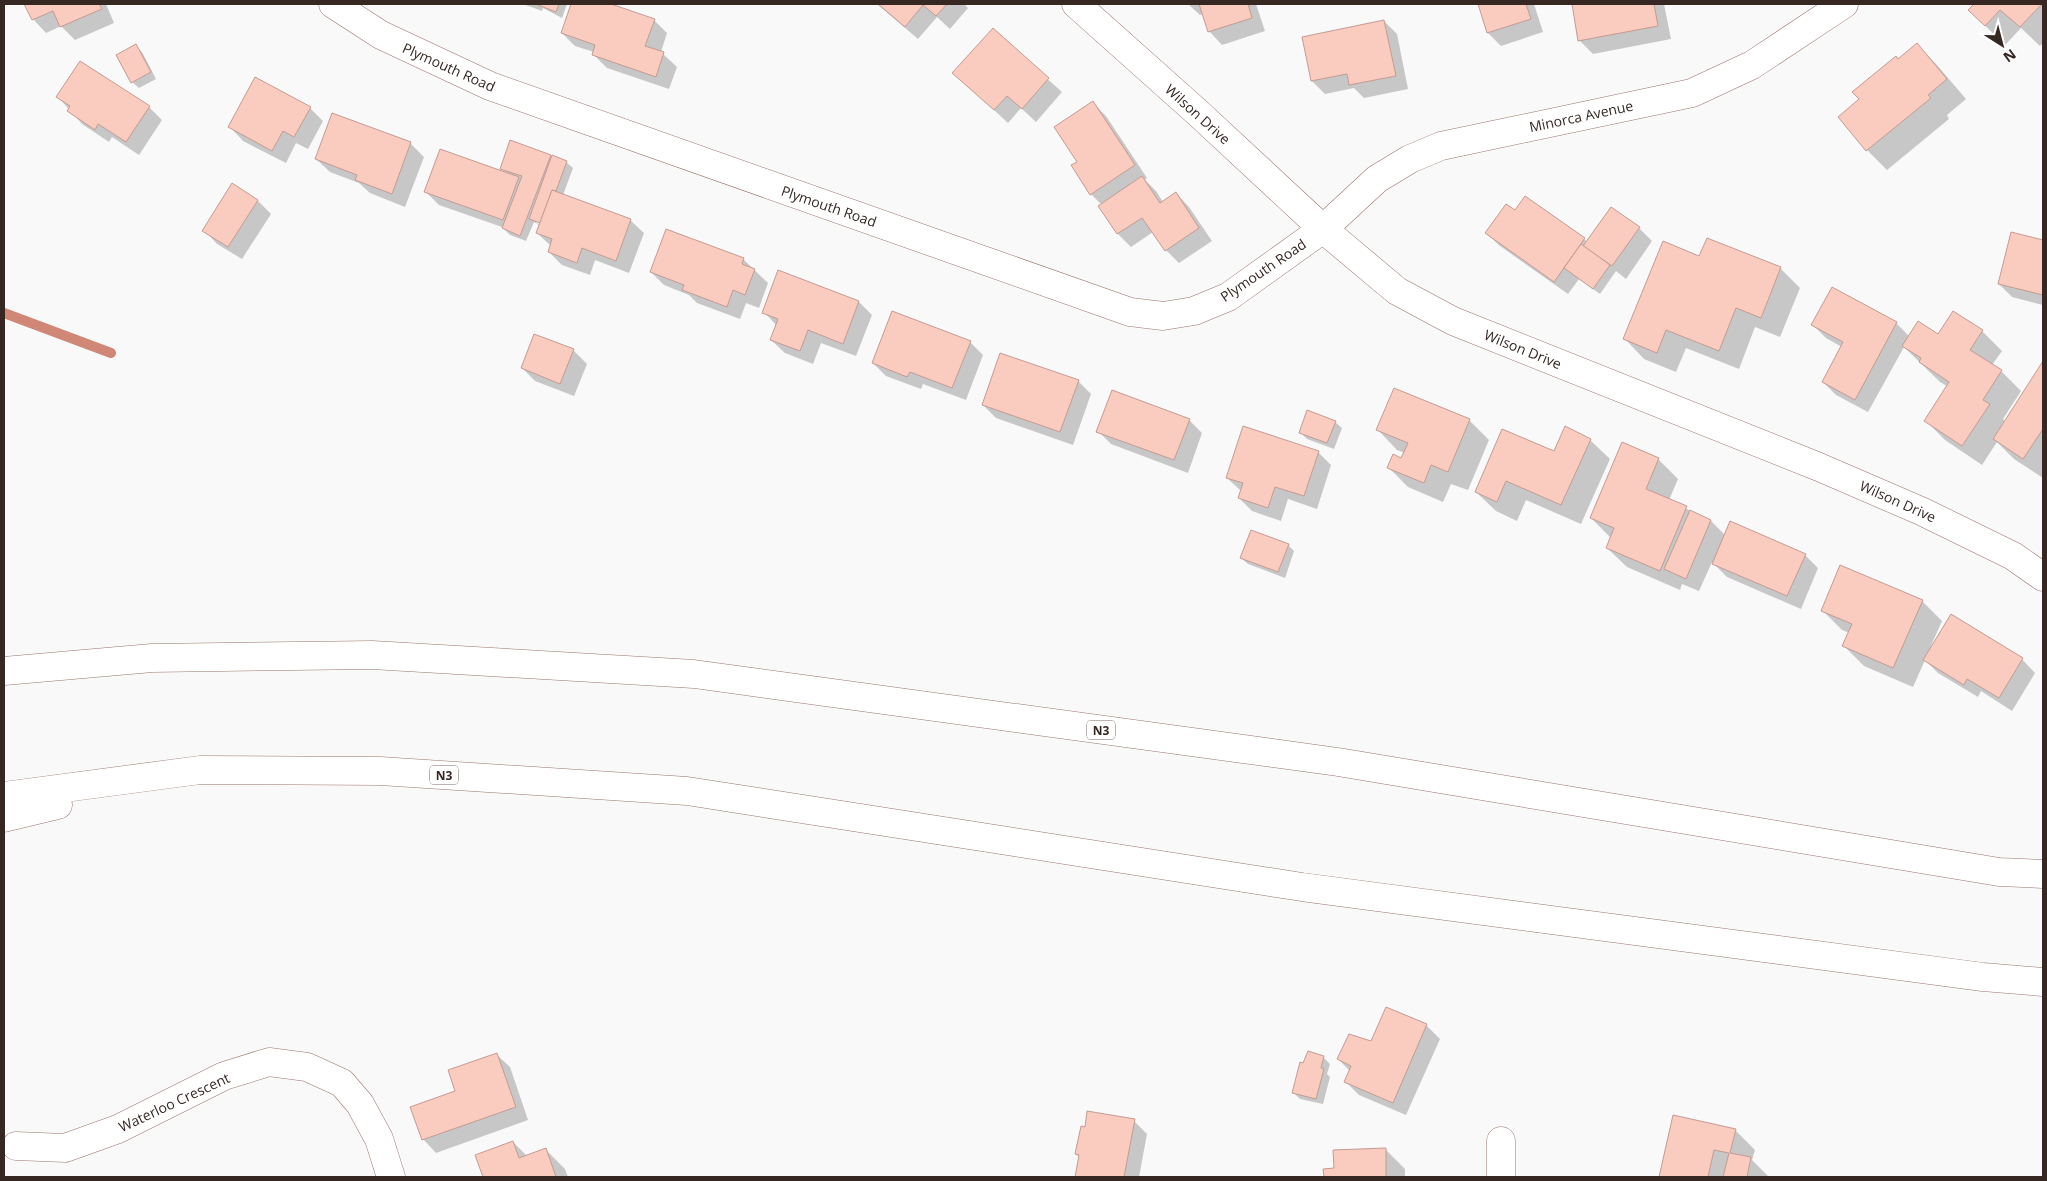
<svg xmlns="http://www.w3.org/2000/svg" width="2047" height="1181" font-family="'Open Sans',sans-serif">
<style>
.shadow{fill:#0003;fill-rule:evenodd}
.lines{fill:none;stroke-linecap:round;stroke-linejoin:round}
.stream{stroke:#d08776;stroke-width:10}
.building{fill:#facbbf;stroke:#c39b92}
.minor-casing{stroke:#9a756c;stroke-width:29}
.motorway-casing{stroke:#9a756c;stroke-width:29}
.minor{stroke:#fff;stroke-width:28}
.motorway{stroke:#fff;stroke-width:28}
.labels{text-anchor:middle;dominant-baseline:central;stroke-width:4;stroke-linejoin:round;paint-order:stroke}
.shield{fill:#fff;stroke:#726865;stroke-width:1}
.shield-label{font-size:12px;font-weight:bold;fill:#362723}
.street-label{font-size:14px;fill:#362723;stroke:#fff}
</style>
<rect width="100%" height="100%" fill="#f9f9f9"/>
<g class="shadow">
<polygon points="26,4 106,4 114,23 75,40 61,26 46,33 33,19"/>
<polygon points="523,4 567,4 562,18 543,8 542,11"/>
<polygon points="572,4 607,4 654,20 667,33 661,52 677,67 669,89 607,68 593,54 594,52 575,46 562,33"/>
<polygon points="877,4 964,4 968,8 950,29 937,17 918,39"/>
<polygon points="1188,4 1256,4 1265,31 1222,45 1209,31 1204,14 1200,15"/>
<polygon points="1479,4 1534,4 1543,32 1501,46 1488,33"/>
<polygon points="1573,4 1664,4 1671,39 1593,54 1580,41"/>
<polygon points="1975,4 2043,4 2043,43 2040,46 2021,28 2005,45 1969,10"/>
<polygon points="1384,21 1397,34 1408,89 1364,98 1354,88 1325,94 1312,81"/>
<polygon points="993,30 1062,92 1036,122 1021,108 1008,123 954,73"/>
<polygon points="1917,45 1936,64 1966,99 1947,115 1949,119 1887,170 1867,150 1840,117 1860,100 1898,60"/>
<polygon points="136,46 142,52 156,79 139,88 132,82"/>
<polygon points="58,97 149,107 162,120 139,155 112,137 109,142 82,124"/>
<polygon points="1093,103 1106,116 1147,178 1145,180 1156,191 1163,202 1176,193 1189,207 1212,241 1179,263 1166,250 1153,232 1131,247 1118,234 1100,206 1102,205 1091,194 1079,162"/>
<polygon points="310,108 323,121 308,149 296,143 286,163 243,141 230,127"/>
<polygon points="410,143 424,157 405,207 370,193 359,183 330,172 316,159"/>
<path d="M550,156L566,162L573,168L563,195L630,220L644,233L629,273L595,260L590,275L562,265L549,252L551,246L537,233L540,226L534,222L526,241L510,235L502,227L439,205L426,192L508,175L501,168ZM536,221L541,223V225L536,223Z"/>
<polygon points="232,185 258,201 271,214 242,259 217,244 204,230"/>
<polygon points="1639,228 1652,241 1626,279 1616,271 1600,294 1579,279 1568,294 1500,246 1486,233 1584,239 1587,242"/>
<polygon points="2012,233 2043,241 2043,305 2012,297 1999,284"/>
<polygon points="1700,258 1780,268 1800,288 1780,337 1755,327 1739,369 1686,348 1676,372 1644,359 1625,339"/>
<polygon points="743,259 768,283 759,308 746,303 740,319 697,303 689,295 664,285 651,272"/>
<polygon points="779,272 859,302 872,315 856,356 821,343 813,364 785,353 771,340 777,326 764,312"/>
<polygon points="1896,323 1909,336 1939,336 1982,331 2002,351 1992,365 2001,371 2021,391 2003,419 2006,422 2043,364 2043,478 2014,459 1997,442 1982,465 1945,440 1925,420 1947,386 1940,382 1904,347 1868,412 1836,395 1823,382 1842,347 1826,338 1813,325"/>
<polygon points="970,342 983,355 966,400 923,384 921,389 886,376 873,363"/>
<polygon points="573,350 587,364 574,396 535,381 522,368"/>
<polygon points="1078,381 1091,394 1073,445 996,418 983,405"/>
<polygon points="1189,420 1202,433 1188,473 1111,444 1098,431"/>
<polygon points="1469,420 1489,440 1468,490 1451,484 1443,502 1408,487 1388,467 1402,460 1405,453 1397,450 1378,430"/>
<polygon points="1335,422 1342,428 1334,449 1307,439 1301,433"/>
<polygon points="1590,440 1610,459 1581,524 1526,500 1517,521 1496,511 1476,492 1554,452"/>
<polygon points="1318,452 1331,465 1317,509 1288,499 1281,521 1252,511 1239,498 1241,491 1227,478"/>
<polygon points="1658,459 1678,479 1669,500 1711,521 1726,536 1805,555 1818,568 1801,609 1727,577 1712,562 1699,591 1682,584 1680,590 1627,567 1607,548 1611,538 1591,518"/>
<polygon points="1288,545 1294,551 1285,578 1248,564 1241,558"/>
<polygon points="1922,601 1942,621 1930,648 2022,659 2035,673 2012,711 1981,691 1978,697 1938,673 1925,660 1913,687 1864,666 1844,646 1850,633 1842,630 1822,610"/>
<polygon points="1387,1009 1426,1025 1440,1039 1406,1115 1359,1095 1346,1082 1350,1071 1338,1059 1372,1043"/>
<polygon points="496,1054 510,1067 528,1120 436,1153 423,1139"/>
<polygon points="1323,1057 1330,1064 1327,1074 1330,1077 1323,1104 1300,1099 1293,1092"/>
<polygon points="1674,1116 1735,1130 1755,1150 1752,1160 1769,1177 1661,1177"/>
<polygon points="1134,1121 1147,1134 1139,1177 1076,1177 1080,1158 1076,1154 1086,1128"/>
<polygon points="513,1142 527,1156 546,1150 565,1169 568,1177 484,1177 477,1155"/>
<polygon points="1385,1149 1405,1169 1405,1177 1325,1177 1325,1170 1335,1169"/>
</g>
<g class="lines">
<polyline class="stream" points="4,313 111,353"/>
</g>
<g class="building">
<polygon points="24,4 99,4 102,9 60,27 53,11 32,20"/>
<polygon points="539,4 559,4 556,12 538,5"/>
<polygon points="571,4 611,4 655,19 645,46 664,52 656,77 592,55 595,45 561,33"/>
<polygon points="878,4 947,4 936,16 923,5 905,27"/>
<polygon points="1199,4 1248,4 1252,18 1208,32"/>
<polygon points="1478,4 1526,4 1531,19 1487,33"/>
<polygon points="1572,4 1654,4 1658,26 1578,41"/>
<polygon points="1974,4 2042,4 2020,27 2000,10 1985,26 1968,10"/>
<polygon points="1384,20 1396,76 1349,85 1347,74 1311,81 1302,37"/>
<polygon points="993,28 1049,78 1022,109 1007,96 994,110 952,73"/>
<polygon points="1917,43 1947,79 1928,95 1931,98 1866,151 1838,117 1859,99 1852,92 1896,56 1898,59"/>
<polygon points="136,44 151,72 131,83 116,55"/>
<polygon points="80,61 150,106 126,142 98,124 95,130 67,111 70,106 56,97"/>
<polygon points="255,77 311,107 294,137 283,131 272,151 228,127"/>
<polygon points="1093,101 1135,165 1090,195 1071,165 1077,162 1054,127"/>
<polygon points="332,113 411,142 392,194 355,180 357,175 315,159"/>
<polygon points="510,140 551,155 520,236 502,228 522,176 500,169"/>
<polygon points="440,149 519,177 503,220 424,192"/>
<polygon points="552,155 567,161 556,191 552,190 540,223 529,219"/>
<polygon points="1142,176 1160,203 1176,192 1199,228 1165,251 1142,218 1117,234 1098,206"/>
<polygon points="232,183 258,200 228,247 202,231"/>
<polygon points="552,190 631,219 616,261 582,248 577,263 548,252 552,239 536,233"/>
<polygon points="1525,196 1585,238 1554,282 1485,233 1506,204 1515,210"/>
<polygon points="1611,207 1640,227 1612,266 1583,246"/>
<polygon points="666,229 744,258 742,264 755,269 745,295 733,290 727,307 682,290 684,285 650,272"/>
<polygon points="2011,232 2043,240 2043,295 1998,284"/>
<polygon points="1707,238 1781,267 1761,318 1736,308 1719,351 1666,330 1657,353 1623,339 1663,241 1699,256"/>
<polygon points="1581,244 1610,265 1593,289 1564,268"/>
<polygon points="778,270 859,301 843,344 808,330 800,351 770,340 778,319 762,313"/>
<polygon points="1832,287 1897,322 1855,400 1822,382 1843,342 1811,325"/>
<polygon points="892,311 971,341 952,388 910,372 907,377 872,363"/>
<polygon points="1953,311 1983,330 1970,350 2002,370 1983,400 1990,404 1962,446 1924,421 1949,382 1919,362 1921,358 1902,346 1918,321 1938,334"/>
<polygon points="534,334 574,349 560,384 521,368"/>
<polygon points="1000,353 1079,380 1060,432 982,405"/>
<polygon points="2043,361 2043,429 2023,459 1993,439"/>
<polygon points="1394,388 1470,419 1448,472 1431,465 1424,483 1387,468 1393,454 1401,458 1408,443 1376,430"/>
<polygon points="1112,390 1190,419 1174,460 1096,432"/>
<polygon points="1307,410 1336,421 1327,443 1299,433"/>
<polygon points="1243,426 1319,451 1304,496 1275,487 1268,508 1238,498 1243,483 1226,478"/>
<polygon points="1565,426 1591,439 1561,505 1506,481 1497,502 1475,492 1502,429 1554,451"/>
<polygon points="1622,442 1659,458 1646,489 1687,506 1660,571 1606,548 1614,528 1590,518"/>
<polygon points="1690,510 1711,520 1686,579 1664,569"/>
<polygon points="1730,521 1806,554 1787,596 1712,564"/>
<polygon points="1251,530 1289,544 1278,572 1240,558"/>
<polygon points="1840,565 1923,600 1893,668 1842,646 1852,624 1821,611"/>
<polygon points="1951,614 2023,658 1999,698 1967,679 1964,685 1923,660"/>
<polygon points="1386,1007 1427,1024 1393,1103 1344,1082 1351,1066 1337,1059 1349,1034 1371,1041"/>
<polygon points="1308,1051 1324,1056 1321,1068 1324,1069 1316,1099 1292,1093 1300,1062 1303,1063"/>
<polygon points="497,1053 516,1107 422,1140 410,1107 455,1091 448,1070"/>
<polygon points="1087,1111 1135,1119 1124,1177 1075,1177 1079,1155 1075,1154 1081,1126 1085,1127"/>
<polygon points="1673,1115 1736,1129 1730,1153 1751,1157 1747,1177 1723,1177 1729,1153 1714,1150 1708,1177 1659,1177"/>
<polygon points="513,1141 519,1158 546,1148 556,1177 483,1177 475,1155"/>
<polygon points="1386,1148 1386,1177 1324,1177 1323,1169 1334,1168 1333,1150"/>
</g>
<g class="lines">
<defs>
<g id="minor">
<polyline points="333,4 381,35 490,86 1130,312 1163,316 1194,311 1228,297 1323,229 1377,179 1410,159 1441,146 1692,93 1752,65 1844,4"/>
<polyline points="1076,4 1197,112 1323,229 1397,291 1453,321 1819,467 1921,511 2013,556 2043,577"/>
<polyline points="16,1146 65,1148 118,1129 224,1076 269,1062 307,1067 342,1083 360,1104 379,1139 391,1177"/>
<polyline points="1501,1177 1501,1141"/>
</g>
<g id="motorway">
<polyline points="4,671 152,658 372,655 694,674 1338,762 1999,872 2043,874"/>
<polyline points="4,796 200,770 380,771 687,791 1302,887 1983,977 2043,982"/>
<polyline points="4,818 58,805"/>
</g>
</defs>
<use href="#minor" class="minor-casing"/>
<use href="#motorway" class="motorway-casing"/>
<use href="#minor" class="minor"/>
<use href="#motorway" class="motorway"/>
</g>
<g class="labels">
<g class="shield">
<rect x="1087" y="720.5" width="28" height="19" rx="4"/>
<rect x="430" y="765.5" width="28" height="19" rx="4"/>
</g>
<g class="shield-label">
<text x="1101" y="730">N3</text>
<text x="444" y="775">N3</text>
</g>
<g class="street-label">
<text transform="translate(449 67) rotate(24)">Plymouth Road</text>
<text transform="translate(1198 114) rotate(42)">Wilson Drive</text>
<text transform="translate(1581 116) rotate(-12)">Minorca Avenue</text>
<text transform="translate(829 206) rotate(19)">Plymouth Road</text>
<text transform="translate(1263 270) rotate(-34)">Plymouth Road</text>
<text transform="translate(1523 349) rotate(22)">Wilson Drive</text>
<text transform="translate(1898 501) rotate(24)">Wilson Drive</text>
<text transform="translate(174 1102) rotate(-25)">Waterloo Crescent</text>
</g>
</g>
<rect width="2047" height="1181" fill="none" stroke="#362723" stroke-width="10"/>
<g transform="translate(2002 45) rotate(144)" stroke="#ffffff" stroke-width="4" paint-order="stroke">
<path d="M0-4L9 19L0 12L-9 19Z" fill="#362723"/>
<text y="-8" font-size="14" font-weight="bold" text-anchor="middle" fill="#362723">N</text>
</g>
</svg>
